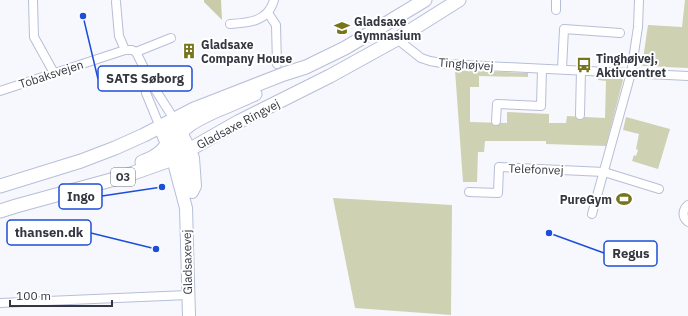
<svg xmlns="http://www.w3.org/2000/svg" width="688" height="316" font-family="'IBM Plex Sans',sans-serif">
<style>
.green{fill:#cfd1b3}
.forest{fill:#cacba8}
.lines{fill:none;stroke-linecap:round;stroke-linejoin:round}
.street-casing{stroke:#b7bed8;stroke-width:10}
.secondary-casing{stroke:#b7bed8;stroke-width:14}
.primary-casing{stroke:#b7bed8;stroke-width:15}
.street{stroke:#fff;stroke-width:8}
.secondary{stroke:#fff;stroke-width:12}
.primary{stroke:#fff;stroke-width:13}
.labels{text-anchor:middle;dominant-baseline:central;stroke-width:4;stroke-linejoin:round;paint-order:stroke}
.shield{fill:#fff;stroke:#71737a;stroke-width:1}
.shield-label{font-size:11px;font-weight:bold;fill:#343741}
.poi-label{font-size:12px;font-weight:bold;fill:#343741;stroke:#fff;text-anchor:start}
.street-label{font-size:12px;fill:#343741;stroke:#fff}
.leader{fill:none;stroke:#1d4ed8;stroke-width:1.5}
.callout-dot{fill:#1d4ed8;stroke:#fff;stroke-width:1.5}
.callout{fill:#fff;stroke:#1d4ed8;stroke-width:1.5}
.callout-label{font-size:13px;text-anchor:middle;font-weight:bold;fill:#343741}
</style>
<rect width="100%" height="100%" fill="#f6f8fd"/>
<g class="green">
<polygon points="685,0 688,0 688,68 642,66 648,25 682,27"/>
<polygon points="455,70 528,73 528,77 479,76 479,87 470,87 470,122 507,123 507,112 549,114 549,123 566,123 567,116 605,118 606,81 598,80 598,76 621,78 623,80 606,146 546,144 546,141 485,141 484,152 478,152 477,182 463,182"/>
<polygon points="626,117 670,129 658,169 632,161 634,155 636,156 638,150 636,149 639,134 623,130"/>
<polygon points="333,198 452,205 451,315 355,308"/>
</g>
<polygon class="forest" points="204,0 221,0 222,20 204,2"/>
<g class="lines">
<defs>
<g id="street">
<polyline points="33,0 34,37 54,73"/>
<polyline points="116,2 119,36 125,50"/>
<polyline points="556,10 556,0"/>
<polyline points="268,13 276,25 277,64"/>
<path d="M230,24C248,23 268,22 274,0"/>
<polyline points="397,39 421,58 430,61 447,64 688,76"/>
<polyline points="136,52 171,38"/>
<polyline points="562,69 564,29 620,33"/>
<polyline points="145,75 146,93 160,127"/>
<polyline points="0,91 125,50 132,50 136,52 153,86 174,119"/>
<polyline points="580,115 581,70"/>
<polyline points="496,121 497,104 541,106 542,69"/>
<polyline points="469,192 498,193 499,167 604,172 659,189"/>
<path d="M688,205C682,210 682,217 688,222"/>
<polyline points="592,214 631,73 638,27 639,0"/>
<polyline points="0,303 188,295"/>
</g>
<g id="secondary">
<polyline points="174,119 190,150 193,158 195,186 192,192"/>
<polyline points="160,127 173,159 186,208 189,316"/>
<path d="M178,146C187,157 187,175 187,189"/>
</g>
<g id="primary">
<path d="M173,159C174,128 194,121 218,110C231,105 243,99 255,94"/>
<path d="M142,162C159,156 166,150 172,132"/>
<polyline points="0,186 81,161 115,148 144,135 194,109 284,74 306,67 345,48 387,23 425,0"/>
<polyline points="0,211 16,206 122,177 173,159 238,122 330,76 397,39 459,0"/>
</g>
</defs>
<use href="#street" class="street-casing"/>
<use href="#secondary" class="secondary-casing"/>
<use href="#primary" class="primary-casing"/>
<use href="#street" class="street"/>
<use href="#secondary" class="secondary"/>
<use href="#primary" class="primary"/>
</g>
<defs>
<symbol id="school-bare" viewBox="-9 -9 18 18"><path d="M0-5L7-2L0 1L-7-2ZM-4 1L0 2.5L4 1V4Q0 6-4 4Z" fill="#76751b" stroke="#fff" stroke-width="2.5" paint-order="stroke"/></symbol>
<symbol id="building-bare" viewBox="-9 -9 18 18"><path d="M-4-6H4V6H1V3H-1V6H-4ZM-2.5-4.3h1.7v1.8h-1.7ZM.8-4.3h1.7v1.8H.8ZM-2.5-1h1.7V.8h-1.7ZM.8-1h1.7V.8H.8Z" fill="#76751b" stroke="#fff" stroke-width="2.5" paint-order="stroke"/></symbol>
<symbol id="bus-bare" viewBox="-9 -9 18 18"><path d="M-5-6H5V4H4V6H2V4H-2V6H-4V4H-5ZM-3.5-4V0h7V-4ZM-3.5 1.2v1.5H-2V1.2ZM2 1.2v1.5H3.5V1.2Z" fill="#76751b" stroke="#fff" stroke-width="2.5" paint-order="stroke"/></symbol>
<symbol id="stadium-bare" viewBox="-9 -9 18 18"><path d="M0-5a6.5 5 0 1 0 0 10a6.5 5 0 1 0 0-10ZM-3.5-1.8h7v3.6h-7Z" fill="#76751b" stroke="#fff" stroke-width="2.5" paint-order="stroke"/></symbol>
</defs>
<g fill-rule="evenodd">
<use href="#school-bare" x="331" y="17" width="22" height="22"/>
<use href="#building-bare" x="178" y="40" width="22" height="22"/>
<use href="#bus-bare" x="573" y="54" width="22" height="22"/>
<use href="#stadium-bare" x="613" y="188" width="22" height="22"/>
</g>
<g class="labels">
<rect class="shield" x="111" y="168" width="24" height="18" rx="3"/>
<g class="shield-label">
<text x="123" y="177">O3</text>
</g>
<g class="poi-label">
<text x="354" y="21">Gladsaxe<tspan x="354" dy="14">Gymnasium</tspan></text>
<text x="201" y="44">Gladsaxe<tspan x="201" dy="14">Company House</tspan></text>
<text x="596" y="58">Tinghøjvej,<tspan x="596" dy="14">Aktivcentret</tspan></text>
<text x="612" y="199" text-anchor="end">PureGym</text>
</g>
<g class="street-label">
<text transform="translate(466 64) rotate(4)">Tinghøjvej</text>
<text transform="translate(51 74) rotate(-18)">Tobaksvejen</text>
<text transform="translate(238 124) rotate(-28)">Gladsaxe Ringvej</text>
<text transform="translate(536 169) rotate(2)">Telefonvej</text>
<text transform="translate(187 262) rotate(-91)">Gladsaxevej</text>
</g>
</g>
<path class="leader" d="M83 16L98 79M162 187L102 196M156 249L91 233M549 233L604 253"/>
<g class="callout-dot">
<circle cx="83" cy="16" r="4"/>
<circle cx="162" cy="187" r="4"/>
<circle cx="156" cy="249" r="4"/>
<circle cx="549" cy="233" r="4"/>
</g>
<g class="callout">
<rect x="98" y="66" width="94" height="25" rx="4"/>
<rect x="59" y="184" width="43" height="25" rx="4"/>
<rect x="7" y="220" width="84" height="25" rx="4"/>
<rect x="604" y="241" width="53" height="25" rx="4"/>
</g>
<g class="callout-label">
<text x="145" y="83">SATS Søborg</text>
<text x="81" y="201">Ingo</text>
<text x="49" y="237">thansen.dk</text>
<text x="631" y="258">Regus</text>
</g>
<path d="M10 300v6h102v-6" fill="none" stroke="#343741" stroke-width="2"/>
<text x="16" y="300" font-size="12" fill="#343741" stroke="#ffffff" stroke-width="3" paint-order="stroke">100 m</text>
</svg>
